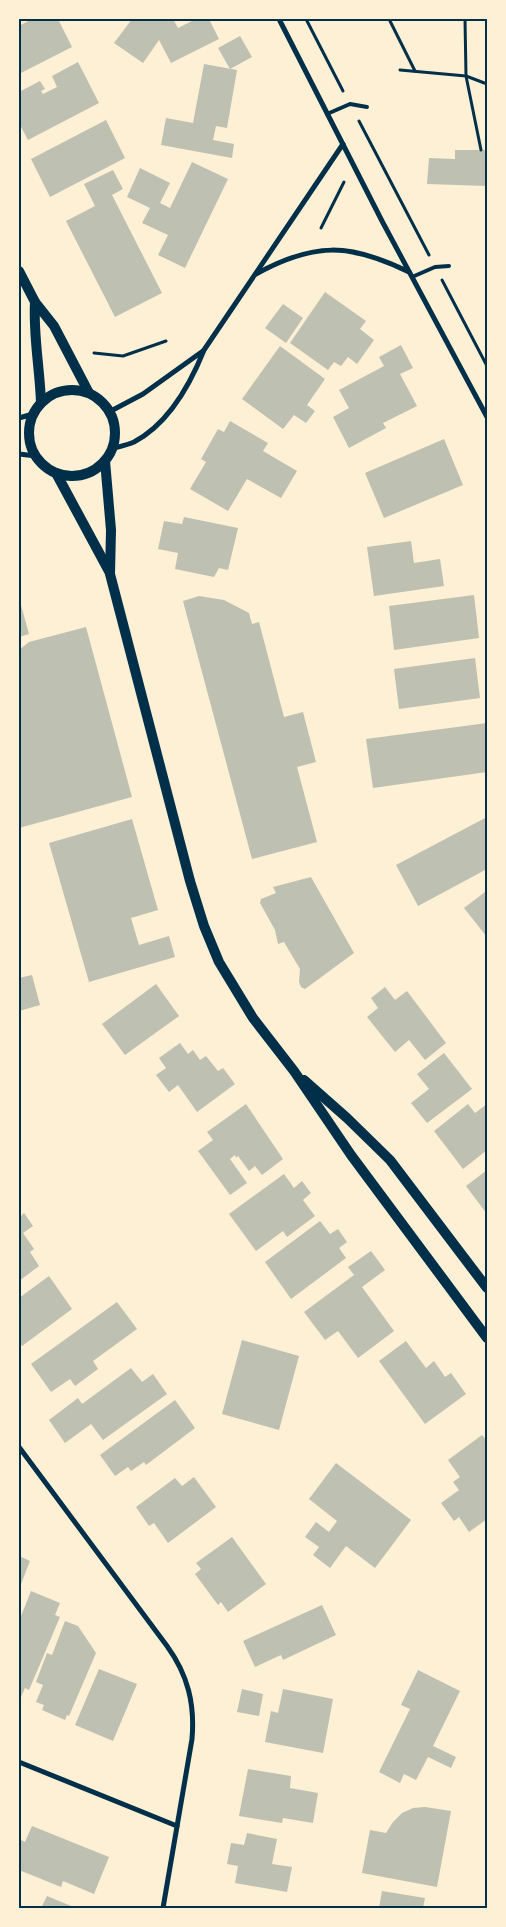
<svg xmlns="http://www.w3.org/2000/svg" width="506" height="1927" font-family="Literata,serif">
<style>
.building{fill:#bec0b2}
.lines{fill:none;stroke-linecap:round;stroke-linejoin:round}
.path{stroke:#003049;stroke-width:3}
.service{stroke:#003049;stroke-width:4}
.minor{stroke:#003049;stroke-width:5}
.secondary{stroke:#003049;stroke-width:10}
.neatline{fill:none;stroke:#003049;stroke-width:2}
</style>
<rect width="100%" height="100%" fill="#fdf0d5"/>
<g class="building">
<polygon points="32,19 58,19 72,47 19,74 19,26"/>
<polygon points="132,19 173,19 178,28 196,19 209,19 219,39 171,63 159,40 143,63 114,43"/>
<polygon points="240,36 252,57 230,69 218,48"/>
<polygon points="78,62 99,103 28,140 19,123 19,107 21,106 19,92 40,81 45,89 41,91 43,94 57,87 52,76"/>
<polygon points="204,64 237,70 227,128 216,126 213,140 234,144 232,158 161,145 166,118 193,123"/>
<polygon points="106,120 125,158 50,197 31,159"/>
<polygon points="455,150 487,150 487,186 427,184 429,158 455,159"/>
<polygon points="192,162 228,179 185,268 158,255 168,235 142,223 150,208 127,197 140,168 170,183 160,203 170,208"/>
<polygon points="113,170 123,189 112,195 162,293 115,317 66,221 95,206 84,184"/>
<polygon points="325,292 366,321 360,329 374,340 357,364 348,357 341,366 334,362 328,370 290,343"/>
<polygon points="283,304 303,318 286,343 265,328"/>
<polygon points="401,345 413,368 400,374 417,406 383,423 386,428 349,448 333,417 349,408 339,390 384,366 379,357"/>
<polygon points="280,346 325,379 307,405 315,411 306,423 294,415 283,429 242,399"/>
<polygon points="230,421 268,443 263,451 297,471 281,498 247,479 228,511 190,489 206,462 201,459 218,429 224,432"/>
<polygon points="444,439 463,485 384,518 365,473"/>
<polygon points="184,517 238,528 228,570 219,568 214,577 175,569 178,553 158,549 164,521 182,524"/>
<polygon points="411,541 414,563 440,559 444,586 374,596 367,547"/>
<polygon points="474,595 479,638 394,650 389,606"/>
<polygon points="199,596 224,600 249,613 252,624 259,622 284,717 303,712 316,762 297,767 317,842 252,859 183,601"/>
<polygon points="19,598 29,634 19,637"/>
<polygon points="86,627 132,797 19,828 19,650 29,642"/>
<polygon points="475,658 480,698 399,709 394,669"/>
<polygon points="487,723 487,772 373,788 366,739"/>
<polygon points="487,817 487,869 418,906 396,865"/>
<polygon points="132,819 158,910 131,918 139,945 169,936 175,957 89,982 49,843"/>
<polygon points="311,877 354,953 305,989 301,987 299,982 300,969 284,942 278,944 275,930 260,903 261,899 276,893 273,887"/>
<polygon points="485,892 487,895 487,937 464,908"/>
<polygon points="32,975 40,1005 19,1011 19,978"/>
<polygon points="156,984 179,1016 125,1055 102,1024"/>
<polygon points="385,987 395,1000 407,991 446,1043 425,1060 409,1040 395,1052 367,1017 378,1008 371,998"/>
<polygon points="180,1043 188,1054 193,1050 200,1060 206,1056 218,1071 223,1068 235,1084 197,1112 178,1085 169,1092 156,1075 166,1068 159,1058"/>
<polygon points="444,1053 472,1089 427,1123 411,1103 429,1089 417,1074"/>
<polygon points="246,1104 283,1159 262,1175 255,1166 249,1171 238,1156 236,1158 235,1155 230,1159 247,1183 230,1195 198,1151 213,1140 207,1132"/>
<polygon points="468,1104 475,1113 487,1104 487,1150 463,1169 434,1131"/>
<polygon points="487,1170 487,1214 466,1186"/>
<polygon points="284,1174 294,1188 302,1181 311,1193 303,1200 315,1216 287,1237 283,1231 256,1251 229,1214"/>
<polygon points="24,1213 33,1226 23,1233 34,1249 30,1252 39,1266 19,1281 19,1218"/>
<polygon points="320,1221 330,1234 338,1229 347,1242 339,1248 346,1258 291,1299 265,1262"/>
<polygon points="371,1251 385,1270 362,1287 394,1331 358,1358 338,1331 325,1340 304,1312 354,1275 348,1267"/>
<polygon points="49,1276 72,1309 22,1346 19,1342 19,1298"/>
<polygon points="117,1302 137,1329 93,1361 98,1369 75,1386 70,1379 51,1392 31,1364"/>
<polygon points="242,1340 299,1356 279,1430 222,1414"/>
<polygon points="406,1341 426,1368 434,1361 445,1377 451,1373 466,1394 425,1424 379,1361"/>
<polygon points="131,1368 142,1382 153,1374 167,1394 103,1440 91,1424 65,1443 49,1420 78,1398 82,1404"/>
<polygon points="175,1400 195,1428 146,1465 144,1462 131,1471 128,1467 115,1476 100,1455"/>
<polygon points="482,1435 487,1441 487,1519 469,1532 459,1517 454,1521 441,1503 459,1490 453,1482 460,1477 448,1460"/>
<polygon points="336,1463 411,1520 375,1568 346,1546 330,1568 313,1555 319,1547 305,1537 316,1522 329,1532 337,1521 309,1499"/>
<polygon points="194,1477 216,1507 168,1543 154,1523 149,1526 136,1507 175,1478 182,1486"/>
<polygon points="232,1537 266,1584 228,1612 221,1602 218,1605 195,1574 201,1569 196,1563"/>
<polygon points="19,1556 30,1561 19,1589"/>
<polygon points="31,1591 60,1603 55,1615 60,1617 29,1690 25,1688 20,1699 19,1621"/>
<polygon points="322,1605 336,1635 283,1660 281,1655 255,1667 243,1641"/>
<polygon points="65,1621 78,1626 96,1653 69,1716 67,1715 65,1720 42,1710 44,1705 36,1702 43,1685 36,1682 47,1653 52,1655"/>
<polygon points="99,1669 137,1684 113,1741 75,1725"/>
<polygon points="418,1670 460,1691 433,1746 456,1757 451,1768 428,1757 416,1780 404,1774 400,1783 379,1772 410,1709 401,1705"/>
<polygon points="242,1689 263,1694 259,1716 237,1712"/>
<polygon points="283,1689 333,1699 323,1753 265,1742 271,1711 278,1713"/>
<polygon points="248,1769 291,1776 290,1788 318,1793 313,1823 283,1818 282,1823 239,1816"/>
<polygon points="425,1807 451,1811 437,1887 362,1873 370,1830 386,1833 393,1822 402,1813 413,1808"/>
<polygon points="32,1826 109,1857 94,1894 63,1881 61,1887 19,1870 19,1839 25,1842"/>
<polygon points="247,1833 277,1839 272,1864 292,1867 287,1892 235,1883 238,1866 227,1864 231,1843 244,1845"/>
<polygon points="382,1891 425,1898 423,1908 379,1908"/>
<polygon points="47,1896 76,1908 41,1908"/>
</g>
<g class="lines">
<g class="path">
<polyline points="306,19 343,91"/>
<polyline points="389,19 415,71"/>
<polyline points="465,19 466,76 481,150"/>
<polyline points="400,70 466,76 487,84"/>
<polyline points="359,121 429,255"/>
<polyline points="321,228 344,182"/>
<polyline points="442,280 487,366"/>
<polyline points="94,353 123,356 166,341"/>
</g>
<g class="service">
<polyline points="327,114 350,104 367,107"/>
<polyline points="412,277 435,267 449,266"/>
</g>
<g class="minor">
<polyline points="279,19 382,221 487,417"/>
<path d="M256,274C314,242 350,243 409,272"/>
<polyline points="109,412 143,394 203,351"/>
<polyline points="19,418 33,414"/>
<path d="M111,449C118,447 127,445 134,442C168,424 190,385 204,350L343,144"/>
<polyline points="19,454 36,456"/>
<path d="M19,1447L167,1646C188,1675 195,1704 192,1739L163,1908"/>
<polyline points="19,1762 177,1826"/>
</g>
<g class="secondary">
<polyline points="19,271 35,302 54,326 89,393"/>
<path d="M35,302C33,336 40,369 41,403"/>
<circle cx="72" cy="433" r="43"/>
<polyline points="105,461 111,530 110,574 190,881 204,926 219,962 253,1018 294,1071 351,1155 487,1338"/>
<polyline points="56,473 110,573"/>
<polyline points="304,1080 347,1118 390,1160 487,1288"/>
</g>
</g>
<rect width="506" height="1927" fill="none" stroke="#fdf0d5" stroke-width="40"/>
<rect x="20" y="20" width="466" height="1887" class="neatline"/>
</svg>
